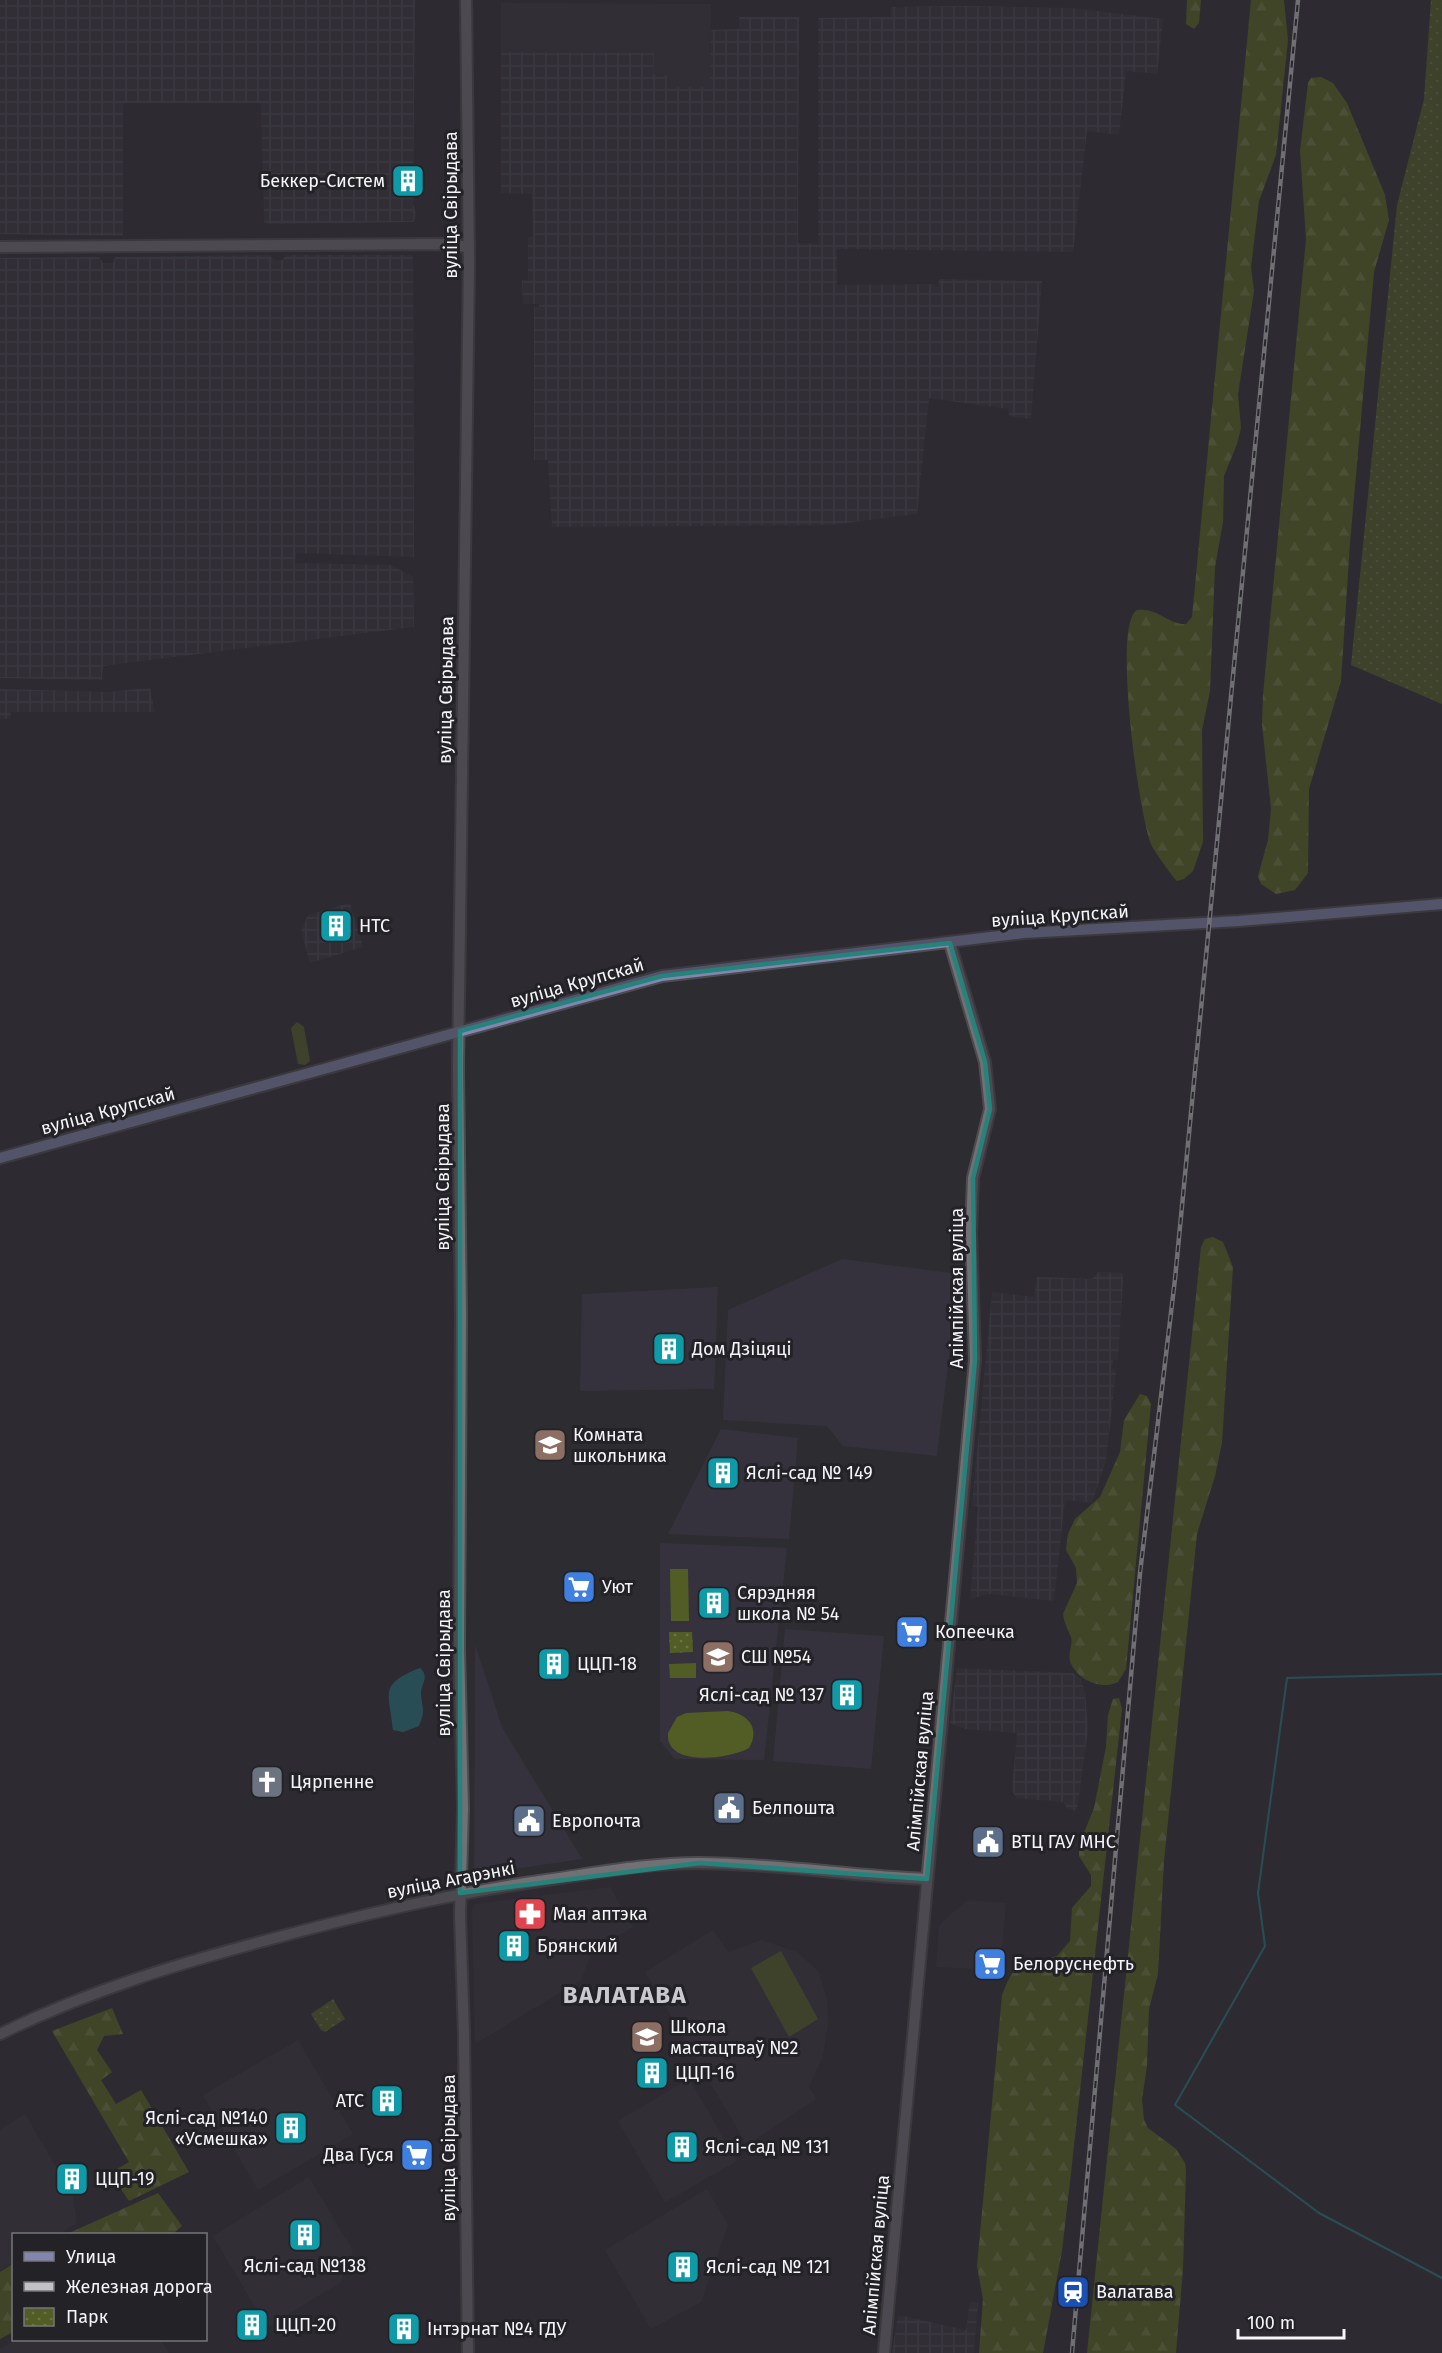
<svg xmlns="http://www.w3.org/2000/svg" width="1442" height="2353" font-family="'Fira Sans',sans-serif">
<style>
.built{fill:#35323d}
.industrial{fill:url(#industrial-grid)}
.grass{fill:#525d25}
.forest{fill:url(#forest-firs)}
.park{fill:url(#park-dots)}
.water{fill:#23777f}
.lines{fill:none;stroke-linecap:round;stroke-linejoin:round}
.stream{stroke:#23777f;stroke-width:2}
.secondary-casing{stroke:#4c4b4f;stroke-width:14}
.primary-casing{stroke:#4c4b4f;stroke-width:14}
.secondary{stroke:#717075;stroke-width:10}
.primary{stroke:#8285af;stroke-width:10}
.rail-casing{stroke:#c2c1c6;stroke-width:4.5}
.rail{stroke:#232227;stroke-width:2;stroke-dasharray:7;stroke-linecap:butt}
.marked{fill:none;stroke:#26837c;stroke-width:4.5;stroke-linejoin:round}
.labels{text-anchor:middle;dominant-baseline:central;stroke-width:6;stroke-linejoin:round;paint-order:stroke}
.poi-label{font-size:18px;fill:#f5f4f8;stroke:#232227;text-anchor:start}
.street-label{font-size:18px;fill:#f5f4f8;stroke:#232227}
.district-label{font-size:24px;font-weight:bold;letter-spacing:1.5px;fill:#cac9cf;stroke:#232227}
</style>
<defs>
<pattern id="industrial-grid" width="8" height="8" patternUnits="userSpaceOnUse" patternTransform="scale(1.5)"><rect width="8" height="8" fill="#35323d"/><path d="M0 4h8M4 0v8" fill="none" stroke="#494650"/></pattern>
<pattern id="forest-firs" width="22" height="20" patternUnits="userSpaceOnUse" patternTransform="scale(1.5)"><rect width="22" height="20" fill="#57641b"/><path d="M5 1l3.5 6h-7zM16 11l3.5 6h-7z" fill="#707b3d"/></pattern>
<pattern id="park-dots" width="8" height="8" patternUnits="userSpaceOnUse" patternTransform="scale(1.5)"><rect width="8" height="8" fill="#525d25"/><path d="M2 2h.1M6 6h.1" fill="none" stroke="#6c7545" stroke-width="1.8" stroke-linecap="round"/></pattern>
</defs>
<rect width="100%" height="100%" fill="#2d2c31"/>
<g class="built">
<polygon points="501,3 711,4 710,87 666,87 653,74 653,53 501,52"/>
<polygon points="842,1259 959,1274 937,1456 843,1446 827,1426 723,1420 728,1310"/>
<polygon points="718,1287 714,1389 580,1391 582,1294"/>
<polygon points="721,1429 798,1438 789,1539 668,1534"/>
<polygon points="660,1543 787,1548 764,1760 675,1759 660,1741"/>
<polygon points="785,1629 884,1636 871,1769 773,1761"/>
<polygon points="475,1644 502,1727 582,1859 474,1875"/>
<polygon points="610,1887 633,1927 593,1950 581,1980 475,2044 472,1910 475,1904"/>
<polygon points="968,1900 1006,1903 1000,1970 936,1967 939,1928 943,1921"/>
<polygon points="713,1930 728,1952 761,1940 797,1952 818,1971 827,1999 828,2024 823,2056 809,2087 816,2099 747,2145 645,1972"/>
<polygon points="298,2040 353,2134 258,2190 203,2095"/>
<polygon points="689,2079 737,2161 665,2202 618,2121"/>
<polygon points="25,2114 73,2196 77,2223 59,2234 14,2234 13,2262 0,2270 0,2130"/>
<polygon points="309,2177 353,2251 340,2283 267,2327 213,2236"/>
<polygon points="707,2189 728,2225 701,2302 651,2329 605,2250"/>
<polygon points="17,2340 161,2340 169,2353 0,2353 0,2349"/>
</g>
<g class="industrial">
<polygon points="0,0 415,0 413,204 416,214 414,222 272,224 264,222 261,103 123,103 123,236 0,234"/>
<polygon points="965,6 1072,8 1163,19 1157,74 1126,71 1119,135 1087,131 1073,252 837,249 837,285 934,284 938,288 939,279 1042,281 1031,419 1009,416 1009,409 929,398 917,514 830,525 552,527 548,460 534,460 534,307 539,307 539,304 523,304 522,280 528,280 528,237 533,236 532,194 501,193 501,52 654,53 653,74 667,75 667,87 710,87 711,30 739,29 739,17 799,17 798,243 818,244 818,18 891,17 891,7"/>
<polygon points="269,255 274,260 282,260 287,255 413,255 414,557 296,553 295,563 391,565 413,577 414,627 103,666 102,680 0,678 0,258 99,257 103,263 113,263 115,257"/>
<polygon points="150,688 155,712 11,712 10,719 0,719 0,689 108,692"/>
<polygon points="350,903 363,947 310,963 301,931 308,915"/>
<polygon points="1098,1272 1122,1273 1123,1280 1118,1360 1113,1360 1112,1368 1116,1372 1106,1461 1092,1503 1065,1500 1054,1601 989,1594 970,1599 978,1507 972,1505 992,1292 1034,1297 1037,1277 1092,1279"/>
<polygon points="957,1668 1073,1673 1081,1679 1085,1692 1088,1730 1077,1811 1068,1809 1063,1802 1016,1798 1012,1790 1017,1733 965,1729 950,1723"/>
<polygon points="970,2301 978,2303 974,2353 892,2353 898,2315 966,2330"/>
</g>
<g class="grass">
<polygon points="297,1022 304,1027 310,1061 305,1065 298,1064 291,1028"/>
<polygon points="670,1569 688,1569 689,1621 671,1621"/>
<rect x="709" y="1646" width="19" height="26"/>
<polygon points="696,1663 696,1678 670,1678 669,1664"/>
<path d="M727,1711C747,1713 761,1728 749,1748C730,1759 665,1768 668,1733L677,1717L686,1713Z"/>
<polygon points="781,1951 818,2019 789,2037 751,1968"/>
</g>
<g class="forest">
<polygon points="1187,0 1201,0 1199,23 1194,29 1186,24"/>
<path d="M1251,0H1284L1288,40L1276,155L1259,201L1251,267L1254,291L1238,394L1241,428L1237,444L1224,476L1223,522L1215,567L1210,691L1202,730L1203,842L1193,871L1184,879L1177,881C1174,879 1152,848 1151,844C1139,815 1112,624 1137,610C1157,607 1169,625 1186,624L1192,617Z"/>
<polygon points="1321,77 1333,83 1347,103 1385,195 1389,220 1374,272 1350,543 1341,681 1309,789 1308,873 1295,890 1276,894 1261,884 1258,876 1268,840 1271,809 1262,724 1263,695 1306,239 1300,151 1308,83 1311,78"/>
<polygon points="1213,1237 1223,1242 1233,1267 1222,1443 1215,1476 1197,1534 1164,1861 1158,1974 1149,2009 1147,2066 1142,2099 1144,2120 1148,2128 1176,2149 1185,2163 1186,2171 1183,2269 1176,2353 1087,2353 1201,1247 1205,1239"/>
<path d="M1140,1394L1147,1396L1151,1404L1126,1669L1118,1682C1101,1691 1076,1679 1070,1661C1068,1653 1073,1645 1071,1637C1068,1629 1064,1623 1063,1614L1077,1583L1076,1568L1066,1550L1068,1534L1075,1519L1100,1497L1120,1452L1124,1420Z"/>
<path d="M1119,1698L1122,1709L1070,2182L1062,2251L1043,2353H979L983,2299L977,2266L1002,1995C1016,1957 1023,1965 1057,1956L1070,1941L1072,1908L1091,1886V1875L1079,1856V1845L1094,1808L1106,1747L1108,1715L1113,1699Z"/>
<polygon points="112,2008 123,2034 104,2036 97,2050 112,2072 101,2080 116,2104 141,2090 189,2172 129,2201 110,2173 129,2162 52,2031"/>
<polygon points="158,2193 182,2226 173,2234 67,2234"/>
<polygon points="13,2264 13,2332 0,2339 0,2272"/>
</g>
<g class="park">
<polygon points="1431,0 1442,0 1442,704 1351,665 1397,205 1424,99"/>
<polygon points="669,1632 692,1632 693,1652 670,1653"/>
<polygon points="333,1999 345,2019 325,2032 321,2030 311,2014"/>
</g>
<path class="water" d="M420,1668C430,1677 421,1683 421,1694C422,1709 426,1710 419,1726L403,1732L393,1730C390,1693 377,1685 420,1668Z"/>
<g class="lines">
<polyline class="stream" points="1442,1674 1287,1678 1258,1893 1265,1946 1175,2105 1319,2213 1442,2278"/>
<defs>
<g id="secondary">
<polyline points="466,0 469,264 458,1067 461,1316 459,1648 463,1808 460,1915 464,2035 468,2353"/>
<polyline points="0,247 445,244 468,247"/>
<path d="M0,2034C88,1991 180,1963 275,1938C364,1914 454,1893 546,1880C596,1873 647,1863 698,1863C774,1863 850,1876 927,1879"/>
<polyline points="884,2353 975,1360 971,1232 973,1178 990,1109 989,1099 985,1062 950,943"/>
</g>
<polyline id="primary" points="0,1158 662,976 1024,933 1239,921 1442,904"/>
</defs>
<use href="#secondary" class="secondary-casing"/>
<use href="#primary" class="primary-casing"/>
<use href="#secondary" class="secondary"/>
<use href="#primary" class="primary"/>
<defs>
<polyline id="rail" points="1072,2353 1140,1573 1175,1279 1298,0"/>
</defs>
<use href="#rail" class="rail-casing"/>
<use href="#rail" class="rail"/>
</g>
<path d="M0 0H1442V2353H0ZM950,943L985,1062L990,1109L973,1178L975,1360L927,1879L700,1863L460,1893V1031L662,976Z" fill="#2d2c31" fill-opacity=".55" fill-rule="evenodd"/>
<path class="marked" d="M950,943L985,1062L990,1109L973,1178L975,1360L927,1879L700,1863L460,1893V1031L662,976Z"/>
<defs>
<symbol id="building-square" viewBox="-11 -11 22 22"><rect x="-9" y="-9" width="18" height="18" rx="4" fill="#0f9aa8" stroke="#232227"/><path d="M-4-6H4V6H1V3H-1V6H-4ZM-2.5-4.3h1.7v1.8h-1.7ZM.8-4.3h1.7v1.8H.8ZM-2.5-1h1.7V.8h-1.7ZM.8-1h1.7V.8H.8Z" fill="#fff"/></symbol>
<symbol id="school-square" viewBox="-11 -11 22 22"><rect x="-9" y="-9" width="18" height="18" rx="4" fill="#8d6e63" stroke="#232227"/><path d="M0-5L7-2L0 1L-7-2ZM-4 1L0 2.5L4 1V4Q0 6-4 4Z" fill="#fff"/></symbol>
<symbol id="supermarket-square" viewBox="-11 -11 22 22"><rect x="-9" y="-9" width="18" height="18" rx="4" fill="#3f7fe0" stroke="#232227"/><path d="M-6-5.5h2.5l.6 2H6L4.5 2H-2.5L-4.4-4H-6ZM-1.5 3.2a1.3 1.3 0 1 0 .1 0ZM3 3.2a1.3 1.3 0 1 0 .1 0Z" fill="#fff"/></symbol>
<symbol id="church-square" viewBox="-11 -11 22 22"><rect x="-9" y="-9" width="18" height="18" rx="4" fill="#6b7280" stroke="#232227"/><path d="M-1.2-6h2.4v3.5h3.3v2.4h-3.3V6h-2.4V-.1h-3.3v-2.4h3.3Z" fill="#fff"/></symbol>
<symbol id="civic-square" viewBox="-11 -11 22 22"><rect x="-9" y="-9" width="18" height="18" rx="4" fill="#5c6f8a" stroke="#232227"/><path d="M-.6-6.5H3V-4.5H.6V-3L4-1V1h2V6H-6V1h2V-1L-.6-3ZM-1.2 2.5V6h2.4V2.5Z" fill="#fff"/></symbol>
<symbol id="pharmacy-square" viewBox="-11 -11 22 22"><rect x="-9" y="-9" width="18" height="18" rx="4" fill="#e0444e" stroke="#232227"/><path d="M-2-6h4v4h4v4h-4v4h-4v-4h-4v-4h4Z" fill="#fff"/></symbol>
<symbol id="station-square" viewBox="-11 -11 22 22"><rect x="-9" y="-9" width="18" height="18" rx="4" fill="#1a4fb4" stroke="#232227"/><path d="M-3-6H3Q5-6 5-4V2Q5 4 3 4L4.5 6H3L1.5 4h-3L-3 6H-4.5L-3 4Q-5 4-5 2V-4Q-5-6-3-6ZM-3.5-4v3h7v-3ZM-3.5 1v1.5H-2V1ZM2 1v1.5H3.5V1Z" fill="#fff"/></symbol>
</defs>
<g fill-rule="evenodd">
<use href="#building-square" x="389" y="162" width="38" height="38"/>
<use href="#building-square" x="317" y="907" width="38" height="38"/>
<use href="#building-square" x="650" y="1330" width="38" height="38"/>
<use href="#school-square" x="531" y="1426" width="38" height="38"/>
<use href="#building-square" x="704" y="1454" width="38" height="38"/>
<use href="#supermarket-square" x="560" y="1568" width="38" height="38"/>
<use href="#building-square" x="695" y="1584" width="38" height="38"/>
<use href="#supermarket-square" x="893" y="1613" width="38" height="38"/>
<use href="#school-square" x="699" y="1638" width="38" height="38"/>
<use href="#building-square" x="535" y="1645" width="38" height="38"/>
<use href="#building-square" x="828" y="1676" width="38" height="38"/>
<use href="#church-square" x="248" y="1763" width="38" height="38"/>
<use href="#civic-square" x="710" y="1789" width="38" height="38"/>
<use href="#civic-square" x="510" y="1802" width="38" height="38"/>
<use href="#civic-square" x="969" y="1823" width="38" height="38"/>
<use href="#pharmacy-square" x="511" y="1895" width="38" height="38"/>
<use href="#building-square" x="495" y="1927" width="38" height="38"/>
<use href="#supermarket-square" x="971" y="1945" width="38" height="38"/>
<use href="#school-square" x="628" y="2018" width="38" height="38"/>
<use href="#building-square" x="633" y="2054" width="38" height="38"/>
<use href="#building-square" x="368" y="2082" width="38" height="38"/>
<use href="#building-square" x="272" y="2109" width="38" height="38"/>
<use href="#building-square" x="663" y="2128" width="38" height="38"/>
<use href="#supermarket-square" x="398" y="2136" width="38" height="38"/>
<use href="#building-square" x="53" y="2160" width="38" height="38"/>
<use href="#building-square" x="286" y="2216" width="38" height="38"/>
<use href="#building-square" x="664" y="2248" width="38" height="38"/>
<use href="#station-square" x="1054" y="2273" width="38" height="38"/>
<use href="#building-square" x="233" y="2306" width="38" height="38"/>
<use href="#building-square" x="385" y="2310" width="38" height="38"/>
</g>
<g class="labels">
<g class="poi-label">
<text x="385" y="181" text-anchor="end">Беккер-Систем</text>
<text x="359" y="926">НТС</text>
<text x="692" y="1349">Дом Дзіцяці</text>
<text x="573" y="1435">Комната<tspan x="573" dy="21">школьника</tspan></text>
<text x="746" y="1473">Яслі-сад № 149</text>
<text x="602" y="1587">Уют</text>
<text x="737" y="1593">Сярэдняя<tspan x="737" dy="21">школа № 54</tspan></text>
<text x="935" y="1632">Копеечка</text>
<text x="741" y="1657">СШ №54</text>
<text x="577" y="1664">ЦЦП-18</text>
<text x="824" y="1695" text-anchor="end">Яслі-сад № 137</text>
<text x="290" y="1782">Цярпенне</text>
<text x="752" y="1808">Белпошта</text>
<text x="552" y="1821">Европочта</text>
<text x="1011" y="1842">ВТЦ ГАУ МНС</text>
<text x="553" y="1914">Мая аптэка</text>
<text x="537" y="1946">Брянский</text>
<text x="1013" y="1964">Белоруснефть</text>
<text x="670" y="2027">Школа<tspan x="670" dy="21">мастацтваў №2</tspan></text>
<text x="675" y="2073">ЦЦП-16</text>
<text x="364" y="2101" text-anchor="end">АТС</text>
<text x="268" y="2118" text-anchor="end">Яслі-сад №140<tspan x="268" dy="21">«Усмешка»</tspan></text>
<text x="705" y="2147">Яслі-сад № 131</text>
<text x="394" y="2155" text-anchor="end">Два Гуся</text>
<text x="95" y="2179">ЦЦП-19</text>
<text x="305" y="2266" text-anchor="middle">Яслі-сад №138</text>
<text x="706" y="2267">Яслі-сад № 121</text>
<text x="1096" y="2292">Валатава</text>
<text x="275" y="2325">ЦЦП-20</text>
<text x="427" y="2329">Інтэрнат №4 ГДУ</text>
</g>
<g class="street-label">
<text transform="translate(451 205) rotate(-90)">вуліца Свірыдава</text>
<text transform="translate(446 690) rotate(-89)">вуліца Свірыдава</text>
<text transform="translate(1060 916) rotate(-4)">вуліца Крупскай</text>
<text transform="translate(577 983) rotate(-16)">вуліца Крупскай</text>
<text transform="translate(108 1111) rotate(-15)">вуліца Крупскай</text>
<text transform="translate(443 1177) rotate(-90)">вуліца Свірыдава</text>
<text transform="translate(957 1288) rotate(-90)">Алімпійская вуліца</text>
<text transform="translate(444 1663) rotate(-90)">вуліца Свірыдава</text>
<text transform="translate(920 1771) rotate(-85)">Алімпійская вуліца</text>
<text transform="translate(451 1880) rotate(-11)">вуліца Агарэнкі</text>
<text transform="translate(449 2148) rotate(-90)">вуліца Свірыдава</text>
<text transform="translate(876 2255) rotate(-85)">Алімпійская вуліца</text>
</g>
<g class="district-label">
<text x="625" y="1995">ВАЛАТАВА</text>
</g>
</g>
<rect x="12" y="2233" width="195" height="108" fill="#232227" stroke="#77767b" stroke-width="1.5"/>
<rect x="24" y="2252" width="30" height="9" fill="#8285af" stroke="#77767b" stroke-width="1.5"/>
<text x="66" y="2263" font-size="18" fill="#f5f4f8">Улица</text>
<rect x="24" y="2282" width="30" height="9" fill="#c2c1c6" stroke="#77767b" stroke-width="1.5"/>
<text x="66" y="2293" font-size="18" fill="#f5f4f8">Железная дорога</text>
<rect x="24" y="2308" width="30" height="18" fill="url(#park-dots)" stroke="#77767b" stroke-width="1.5"/>
<text x="66" y="2323" font-size="18" fill="#f5f4f8">Парк</text>
<path d="M1238 2329v9h106v-9" fill="none" stroke="#f5f4f8" stroke-width="3"/>
<text x="1247" y="2329" font-size="18" fill="#f5f4f8" stroke="#232227" stroke-width="4.5" paint-order="stroke">100 m</text>
</svg>
